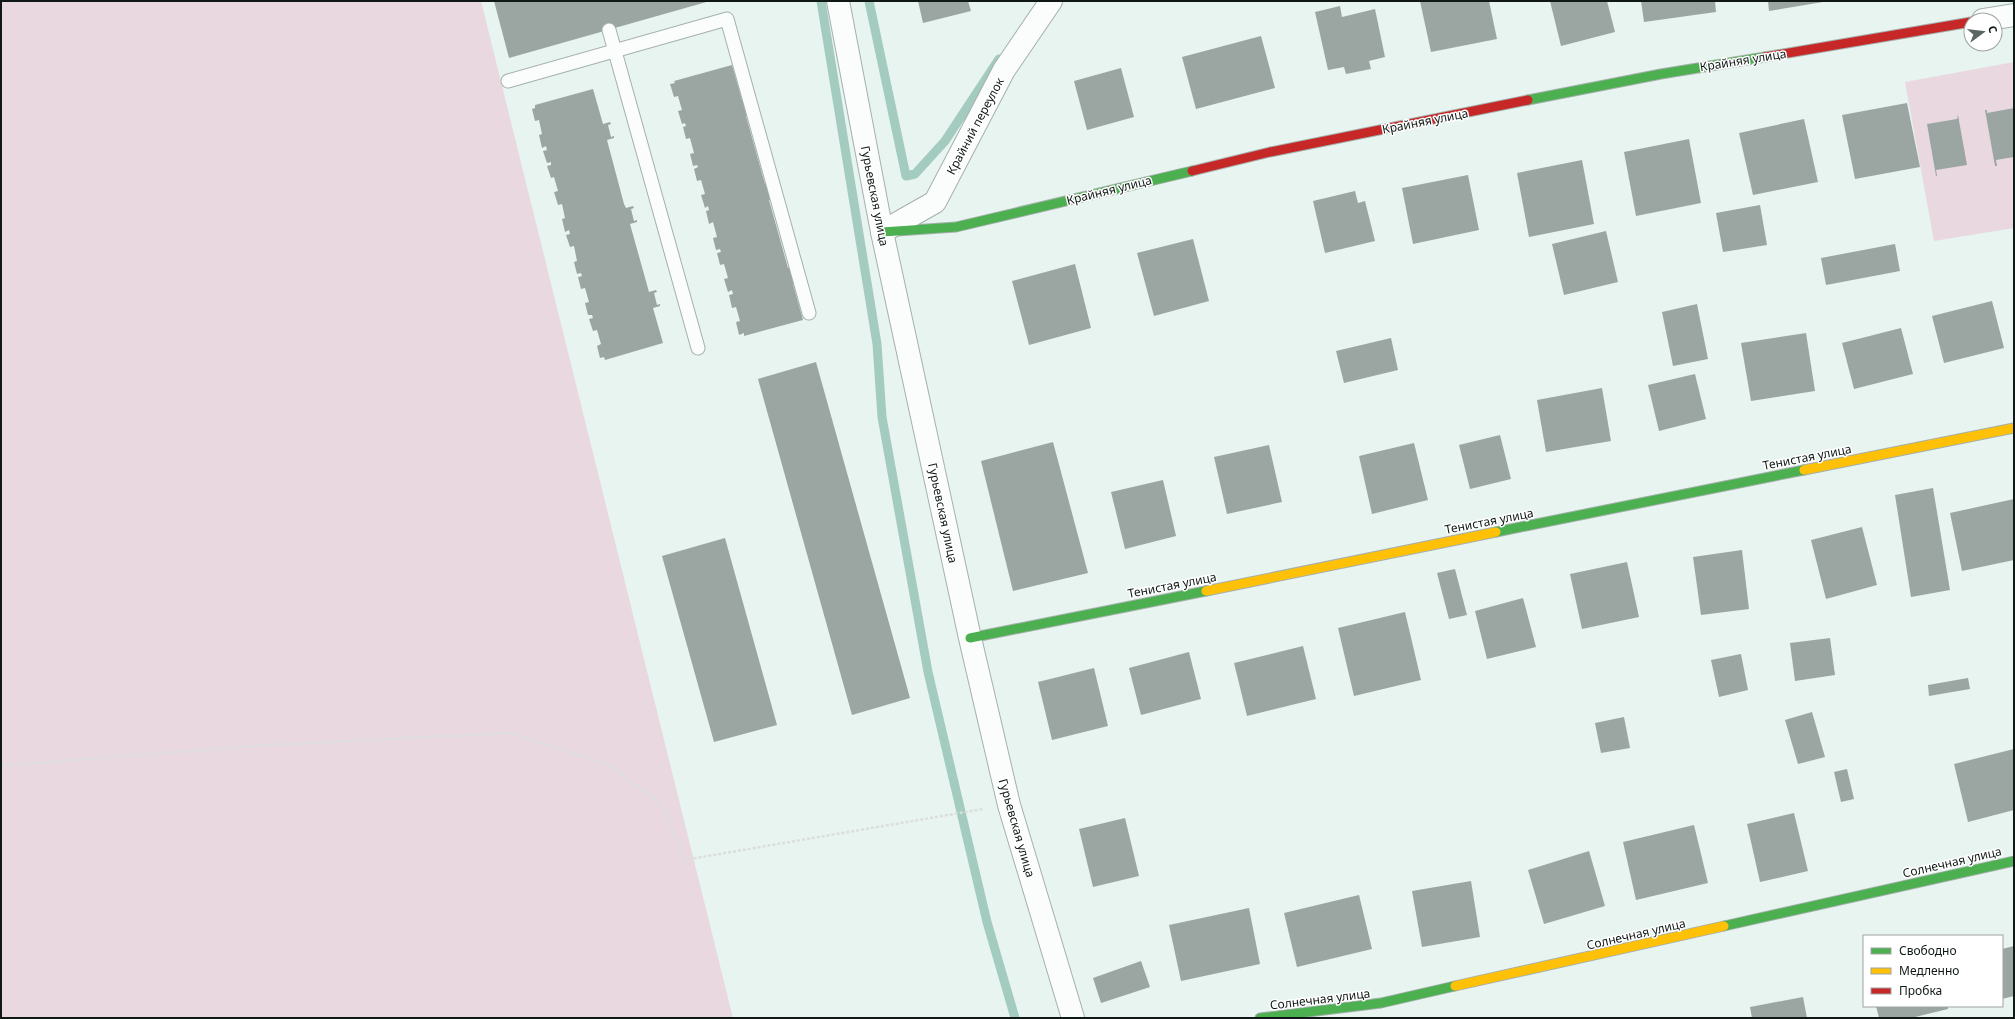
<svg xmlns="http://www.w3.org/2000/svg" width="2015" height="1019" font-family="'Noto Sans',sans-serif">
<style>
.green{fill:#ead8e1}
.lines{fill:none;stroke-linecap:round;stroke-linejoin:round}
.stream{stroke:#a3cbbf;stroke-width:9}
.building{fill:#9ba6a2}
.lane-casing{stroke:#a5b0ac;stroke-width:15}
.street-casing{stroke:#a5b0ac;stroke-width:24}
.fast-casing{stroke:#a5b0ac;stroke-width:11}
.slow-casing{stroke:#a5b0ac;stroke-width:11}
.jam-casing{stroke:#a5b0ac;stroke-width:11}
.path{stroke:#dadedc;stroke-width:2.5;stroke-dasharray:3 2;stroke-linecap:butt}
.lane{stroke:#fbfdfd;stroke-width:13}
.street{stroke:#fbfdfd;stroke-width:22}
.fast{stroke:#4caf50;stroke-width:9}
.slow{stroke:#ffc107;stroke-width:9}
.jam{stroke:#c62828;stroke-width:9}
.labels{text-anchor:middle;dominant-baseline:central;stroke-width:3;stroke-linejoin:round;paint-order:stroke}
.street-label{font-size:12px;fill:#0f1815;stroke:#fff}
</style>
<rect width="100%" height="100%" fill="#e7f4f0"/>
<g class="green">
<polygon points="1,1 481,1 733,1018 1,1018"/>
<polygon points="2014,62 2014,228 1934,241 1905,82"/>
</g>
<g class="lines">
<g class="stream">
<polyline points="821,1 877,344 882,417 928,672 987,922 1015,1018"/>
<polyline points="869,1 906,176 915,174 945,141 999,59"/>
</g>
</g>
<g class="building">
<polygon points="494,1 710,1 509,58"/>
<polygon points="918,1 968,1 971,11 923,23"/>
<polygon points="1420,1 1489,1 1497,39 1431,52"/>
<polygon points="1550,1 1607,1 1615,32 1561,46"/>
<polygon points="1641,1 1715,1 1716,12 1644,22"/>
<polygon points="1768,1 1823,1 1823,2 1769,11"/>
<polygon points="1340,6 1342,17 1375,9 1385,57 1369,61 1371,69 1346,74 1344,67 1328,70 1315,12"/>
<polygon points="1261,36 1275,88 1196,109 1182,57"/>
<polygon points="732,65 742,100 749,98 754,114 746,116 765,184 772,182 777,198 769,200 788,268 796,266 800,282 793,284 803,320 744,336 744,333 739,335 736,322 740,321 736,307 732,308 729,295 733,294 732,290 728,292 724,279 728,278 724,264 720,265 717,253 721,252 720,249 716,250 713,238 717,237 713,222 709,224 706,211 709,210 708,206 705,208 701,195 705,194 701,180 697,181 694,169 698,167 697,165 693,166 690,154 694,153 690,138 686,139 683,127 686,126 685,123 682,124 678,111 682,110 678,96 674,97 670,84 675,83 674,81"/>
<polygon points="1121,68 1134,117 1087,130 1074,81"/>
<polygon points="593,89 603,124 610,122 611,124 608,125 611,137 614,136 614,138 607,140 624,204 626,208 633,206 634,208 631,209 634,221 637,220 637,222 630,224 649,292 656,290 657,292 654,293 657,305 660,304 660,306 653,308 663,343 605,360 604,357 600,358 597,346 601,344 597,330 593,331 589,319 593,318 592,315 588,315 585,303 589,302 585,288 581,289 578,277 582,276 581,273 577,274 574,262 577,261 574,246 570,247 566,235 570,234 569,230 565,232 562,219 565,218 562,204 558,205 554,192 558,191 554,177 551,178 547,166 551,165 551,162 547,163 543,151 547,150 546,146 542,148 539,135 542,134 539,120 535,121 532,109 535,108 535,105"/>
<polygon points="1907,103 1920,167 1855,179 1842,115"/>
<polygon points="2014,108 2014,157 1996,160 1997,166 1995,166 1985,110 1987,110 1987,113"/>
<polygon points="1958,115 1967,165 1936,170 1937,176 1936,176 1927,124 1957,119"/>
<polygon points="1804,119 1818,182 1753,195 1739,133"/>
<polygon points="1689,139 1701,203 1636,216 1624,152"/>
<polygon points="1582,160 1594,224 1529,237 1517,173"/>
<polygon points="1468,175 1479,230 1413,244 1402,188"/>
<polygon points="1355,191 1358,203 1365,201 1375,241 1325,253 1313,201"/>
<polygon points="1760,205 1767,245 1723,252 1716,213"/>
<polygon points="1606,231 1618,282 1564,295 1552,244"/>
<polygon points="1193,239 1209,301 1154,316 1137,253"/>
<polygon points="1895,244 1900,271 1826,285 1821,258"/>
<polygon points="1075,264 1091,328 1029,345 1012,281"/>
<polygon points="1992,301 2004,348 1944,363 1932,316"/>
<polygon points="1697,304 1708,359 1673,366 1662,312"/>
<polygon points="1901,328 1913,374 1854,389 1842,343"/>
<polygon points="1806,333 1815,391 1751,401 1741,343"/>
<polygon points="1391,338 1398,370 1344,383 1336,351"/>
<polygon points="816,362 910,698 852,715 758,379"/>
<polygon points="1695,374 1706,419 1659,431 1648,385"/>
<polygon points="1602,388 1611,441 1546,452 1537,400"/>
<polygon points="1500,435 1511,479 1470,489 1459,445"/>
<polygon points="1053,442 1088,573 1013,591 981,461"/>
<polygon points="1414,443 1428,500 1372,514 1359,456"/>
<polygon points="1269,445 1282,502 1227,514 1214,457"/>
<polygon points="1163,480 1176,536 1125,549 1111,492"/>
<polygon points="1933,488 1950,590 1911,597 1895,495"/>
<polygon points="2014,499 2014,560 1962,571 1950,513"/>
<polygon points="1862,527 1877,585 1826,599 1811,540"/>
<polygon points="725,538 777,725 714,742 662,556"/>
<polygon points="1742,550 1749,609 1701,615 1693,557"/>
<polygon points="1627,562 1639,617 1582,629 1570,574"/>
<polygon points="1455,569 1467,615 1449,619 1437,573"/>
<polygon points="1523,598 1536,647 1487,659 1475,611"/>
<polygon points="1405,612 1421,680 1354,696 1338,628"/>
<polygon points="1830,638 1835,675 1795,681 1790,643"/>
<polygon points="1303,646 1316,699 1247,716 1234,663"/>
<polygon points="1189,652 1201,699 1141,715 1129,668"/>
<polygon points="1741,654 1748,690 1719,697 1711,660"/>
<polygon points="1094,668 1108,726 1052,740 1038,682"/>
<polygon points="1968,678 1970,689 1929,696 1928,685"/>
<polygon points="1812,712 1825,757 1798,764 1785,720"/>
<polygon points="1624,717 1630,748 1601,753 1595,723"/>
<polygon points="2014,749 2014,810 1968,822 1954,764"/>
<polygon points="1847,769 1854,799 1841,802 1834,772"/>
<polygon points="1794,813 1808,871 1760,882 1747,824"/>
<polygon points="1125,818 1139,876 1093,887 1079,829"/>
<polygon points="1694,825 1708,883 1636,900 1623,842"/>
<polygon points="1589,851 1605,906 1544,924 1528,870"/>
<polygon points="1471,881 1480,937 1422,947 1412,891"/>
<polygon points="1359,895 1372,949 1297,967 1284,913"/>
<polygon points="1249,908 1260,964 1181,981 1169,925"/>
<polygon points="2014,946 2014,996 2002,999 2002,949"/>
<polygon points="1141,961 1150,987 1101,1003 1093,978"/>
<polygon points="1803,997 1807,1018 1752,1018 1750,1007"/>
<polygon points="1876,1006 1948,1006 1948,1009 1911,1018 1879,1018"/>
</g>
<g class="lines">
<defs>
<g id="lane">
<polyline points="609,30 698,348"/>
<polyline points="508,81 727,19 809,313"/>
</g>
<g id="street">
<polyline points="838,1 882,232 970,638 1009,805 1073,1018"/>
<polyline points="1983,20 2014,15"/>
<polyline points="882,232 935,202 1004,70 1051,1"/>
</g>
<g id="fast">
<polyline points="1528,100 1661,74 1765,57"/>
<polyline points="882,232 956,227 1192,171"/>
<polyline points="1496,532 1804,470"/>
<polyline points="970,638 1206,591"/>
<polyline points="1724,926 2014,861"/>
<polyline points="1260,1018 1381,1003 1455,986"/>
</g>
<g id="slow">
<polyline points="1804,470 2014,428"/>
<polyline points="1206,591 1496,532"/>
<polyline points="1455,986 1724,926"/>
</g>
<g id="jam">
<polyline points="1765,57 1971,22"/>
<polyline points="1192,171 1270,152 1528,100"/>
</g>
</defs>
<use href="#lane" class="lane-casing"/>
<use href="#street" class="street-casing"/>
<use href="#fast" class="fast-casing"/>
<use href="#slow" class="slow-casing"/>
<use href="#jam" class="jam-casing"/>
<polyline class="path" points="1,766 251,746 510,733 607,764 664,806 684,860 983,809"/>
<use href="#lane" class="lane"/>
<use href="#street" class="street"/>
<use href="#fast" class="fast"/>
<use href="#slow" class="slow"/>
<use href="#jam" class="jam"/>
</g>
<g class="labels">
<g class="street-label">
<text transform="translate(1743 60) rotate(-9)">Крайняя улица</text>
<text transform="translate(1425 121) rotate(-11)">Крайняя улица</text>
<text transform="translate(975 126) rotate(-62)">Крайний переулок</text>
<text transform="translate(1109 190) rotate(-14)">Крайняя улица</text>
<text transform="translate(875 196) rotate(79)">Гурьевская улица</text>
<text transform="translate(1807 457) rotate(-11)">Тенистая улица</text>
<text transform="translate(943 513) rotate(78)">Гурьевская улица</text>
<text transform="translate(1489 521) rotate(-11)">Тенистая улица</text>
<text transform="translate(1172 585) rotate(-11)">Тенистая улица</text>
<text transform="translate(1017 828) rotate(74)">Гурьевская улица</text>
<text transform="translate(1952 862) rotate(-13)">Солнечная улица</text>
<text transform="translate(1636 934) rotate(-13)">Солнечная улица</text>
<text transform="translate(1320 999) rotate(-7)">Солнечная улица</text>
</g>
</g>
<rect width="2015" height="1019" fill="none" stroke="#0f1815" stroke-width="4"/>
<rect x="1863" y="935" width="140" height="72" fill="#ffffff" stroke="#9fa3a1"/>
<rect x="1871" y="948" width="20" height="6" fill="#4caf50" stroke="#9fa3a1"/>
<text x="1899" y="955" font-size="12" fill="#0f1815">Свободно</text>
<rect x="1871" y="968" width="20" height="6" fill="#ffc107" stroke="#9fa3a1"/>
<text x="1899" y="975" font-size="12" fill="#0f1815">Медленно</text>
<rect x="1871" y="988" width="20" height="6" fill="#c62828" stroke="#9fa3a1"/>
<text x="1899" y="995" font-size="12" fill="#0f1815">Пробка</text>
<g transform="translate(1983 32) rotate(75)"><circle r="19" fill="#ffffff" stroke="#9fa3a1"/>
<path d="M0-3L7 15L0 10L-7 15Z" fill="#5b6562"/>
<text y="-6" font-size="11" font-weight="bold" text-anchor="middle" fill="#0f1815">С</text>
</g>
</svg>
